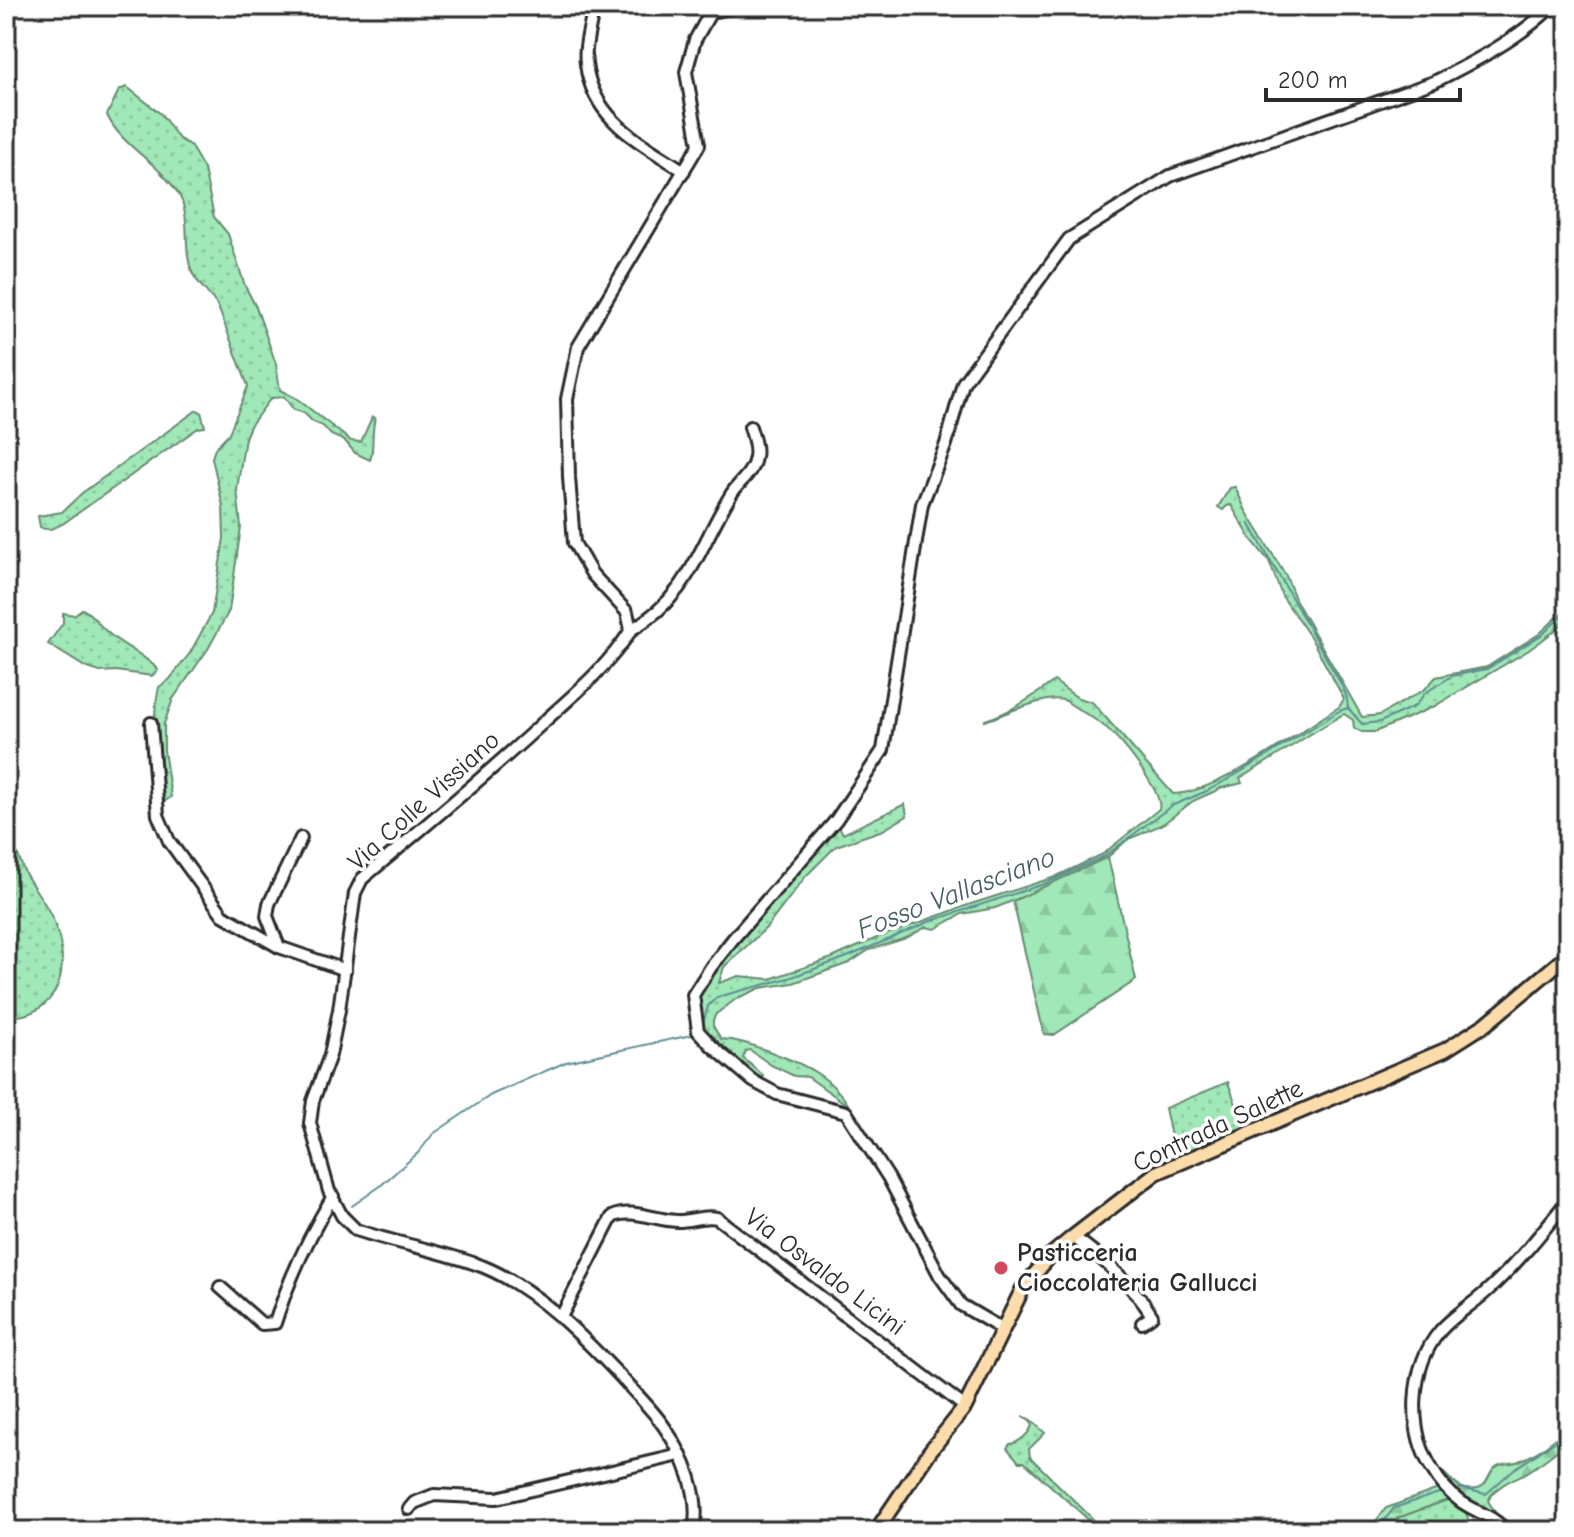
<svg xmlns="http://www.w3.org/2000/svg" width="1574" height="1537" viewBox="0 0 1574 1537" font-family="'Comic Neue',sans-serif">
<defs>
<pattern id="grass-dots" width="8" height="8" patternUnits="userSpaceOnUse" patternTransform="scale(2)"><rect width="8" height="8" fill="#a0e8b7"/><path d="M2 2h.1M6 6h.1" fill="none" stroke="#8ac79e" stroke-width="1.8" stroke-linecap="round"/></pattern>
<pattern id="forest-firs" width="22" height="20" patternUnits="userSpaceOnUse" patternTransform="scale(2)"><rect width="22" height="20" fill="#a0e8b7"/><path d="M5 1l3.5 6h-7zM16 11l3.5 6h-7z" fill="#8ac79e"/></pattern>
</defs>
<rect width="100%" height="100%" fill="#fff"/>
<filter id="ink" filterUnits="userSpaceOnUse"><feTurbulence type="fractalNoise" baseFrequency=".0125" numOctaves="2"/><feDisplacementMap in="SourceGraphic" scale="16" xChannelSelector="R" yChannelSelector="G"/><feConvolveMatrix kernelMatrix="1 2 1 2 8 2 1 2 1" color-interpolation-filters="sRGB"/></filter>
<g filter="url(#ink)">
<g fill="url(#grass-dots)" stroke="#668a71" stroke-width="2">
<path d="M127,87L161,114L179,139L190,145L204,169L214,217L228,234L245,286L256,307L276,364L280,390L296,398L351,441L361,442L372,417L375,418C371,432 374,452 370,460L355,453L345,441L331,435L323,426L313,422L304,413L294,410L284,397L271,398L250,426L245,438L237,489L241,527L229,611L208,649L173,699L164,724V750L171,797L159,805C156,765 150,726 159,687L169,680L190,653L212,613L224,538L223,506L212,458L215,448L229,433L248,386L218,307C211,295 197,284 192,272C182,247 192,216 178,193C157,161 121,146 107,115L119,90Z"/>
<path d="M197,410L201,412L205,427L198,428L64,523C56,527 48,532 40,527L38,516L62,512L82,493Z"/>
<path d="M1235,487L1246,511L1286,576L1296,601L1362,717L1380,715L1425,689L1436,677L1487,667L1539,634L1568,607V617L1557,629L1529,650L1433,707L1375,732H1362L1354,728L1353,720L1344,714C1308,734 1276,758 1240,778L1242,783L1222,788L1193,801L1163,824L1127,840L1108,857L1045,888L995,908L962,914L935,929L926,927L906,938L869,950L849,963L793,983L760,988L736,999L716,1014L713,1020V1026L721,1039C741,1040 757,1047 776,1054C808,1066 831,1077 850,1107L808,1077L794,1076L771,1065L750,1050L746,1051L743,1058L763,1075V1079L758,1083L701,1030L696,994L711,971L838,824L843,834L905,804L907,816L883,830L836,846L806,876L767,927L724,967L719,983L739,976L770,979L832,958L879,937L968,905L1055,877L1103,854L1159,809C1164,793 1119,736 1104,726C1093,717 1078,710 1066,701C1049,693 1003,715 985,721V720C1011,712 1033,697 1054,681L1078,698L1092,702L1173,794C1219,793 1298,732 1339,707L1344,699L1311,638L1282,596L1269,561L1251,539L1231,505L1227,506L1223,510L1218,507L1230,488Z"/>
<path d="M82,609C93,614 98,624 106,631C121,646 145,654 158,670L152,676L116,671L100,672L85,667L48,644L63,623V613L74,615Z"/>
<path d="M6,827C14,840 18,858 25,873C34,889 47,904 54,922C72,966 61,1017 6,1017Z"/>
<polygon points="1228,1082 1245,1130 1176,1160 1165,1108"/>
<path d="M1023,1416L1031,1420L1045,1433L1029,1449L1030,1457L1105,1531H1101L1024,1462H1019L1007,1448L1010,1444C1019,1443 1032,1432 1032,1423Z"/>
<polygon points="1450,1499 1464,1507 1472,1530 1401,1531 1397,1518"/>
</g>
<g fill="url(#forest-firs)" stroke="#668a71" stroke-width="2">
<polygon points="1108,857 1136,980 1054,1035 1044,1034 1013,901"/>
<path d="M1568,1424V1443C1554,1452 1539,1466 1524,1474C1511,1480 1494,1487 1488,1501L1499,1518L1463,1499L1443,1475L1444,1473C1453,1482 1462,1492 1476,1489C1489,1486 1487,1474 1496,1467C1503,1461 1511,1465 1519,1461C1537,1454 1557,1440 1568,1424Z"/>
<polygon points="1441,1488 1450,1499 1397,1518 1401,1531 1368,1531 1386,1508"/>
</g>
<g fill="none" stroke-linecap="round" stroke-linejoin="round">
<g stroke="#5d8e94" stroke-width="2">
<polyline points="1249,523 1341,684 1347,698 1348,708"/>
<polyline points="702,1027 708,1006 717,997 789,978 845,958 931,921 1044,884 1105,856 1171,806 1207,791 1239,773 1339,711 1348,708 1362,724 1380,722 1415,706 1425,693 1452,676 1487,669 1543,634 1568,610"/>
<polyline points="352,1206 379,1187 419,1152 433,1134 491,1095 566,1062 696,1034"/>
<polyline points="1459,1488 1486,1494 1513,1470 1568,1433"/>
<polyline points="1376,1531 1394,1508 1442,1492"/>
</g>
<defs>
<g id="minor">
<polyline points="711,12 740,6"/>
<path d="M591,21C588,35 584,50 586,64C593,121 642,143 684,171"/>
<path d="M631,630C692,594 697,549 732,493C740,481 753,473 755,457C757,447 753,437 750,427"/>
<polyline points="151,723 158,815 169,841 223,915 279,947 345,970"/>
<polyline points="279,947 267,916 269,904 301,838"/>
<path d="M1073,1237C1099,1254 1136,1288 1152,1316L1142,1323"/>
<path d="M220,1287L262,1324L275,1323C289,1279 309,1236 333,1196"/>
<path d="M561,1317L612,1217C630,1207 658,1221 678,1221C691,1221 704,1215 717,1218L965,1407"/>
<path d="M1002,1329L961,1305L940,1276L888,1177L846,1112L777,1094L753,1081L712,1046L698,1031L693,995L711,967L733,939L836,820L883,750L922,504L946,444L963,383L1069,239L1170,176L1434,82C1474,62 1520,38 1552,6"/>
<polyline points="409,1509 414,1503 434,1495 497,1498 680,1455"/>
<path d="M694,1531C701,1495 685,1457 665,1428C653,1410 636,1394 621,1377C583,1337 537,1289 484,1267C443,1251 398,1244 356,1230L342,1216L329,1191L310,1123L313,1101L330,1055L339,1010L355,893L362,879C424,827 487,775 547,719C577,692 609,665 631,630L627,612L592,574L574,543L569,477L567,399L578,347L699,145L686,72L695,40L714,6"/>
<path d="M1506,1531C1494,1516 1475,1512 1460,1501C1449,1493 1439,1481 1432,1469C1407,1429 1410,1367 1440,1331C1454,1315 1472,1305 1487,1291C1517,1264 1543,1231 1568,1200"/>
</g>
<polyline id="major" points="876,1531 930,1451 965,1407 1023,1288 1050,1256 1073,1237 1156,1173 1445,1050 1486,1024 1568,955"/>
</defs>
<use href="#minor" stroke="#2b2b2b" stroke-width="16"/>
<use href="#major" stroke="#2b2b2b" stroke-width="18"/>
<use href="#minor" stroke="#fff" stroke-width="10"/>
<use href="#major" stroke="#fddcac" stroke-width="12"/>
</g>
</g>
<circle fill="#d1495b" stroke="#fff" stroke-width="3" cx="1001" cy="1268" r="8"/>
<g text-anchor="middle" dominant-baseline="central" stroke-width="7" stroke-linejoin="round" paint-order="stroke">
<g font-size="26" fill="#2b2b2b" stroke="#fff">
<text transform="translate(424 801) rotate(-42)">Via Colle Vissiano</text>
<text transform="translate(1218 1126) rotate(-25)">Contrada Salette</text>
<text transform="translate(825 1272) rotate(37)">Via Osvaldo Licini</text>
</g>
<g font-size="26" font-weight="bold" fill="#2b2b2b" stroke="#fff" text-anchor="start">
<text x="1017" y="1253">Pasticceria<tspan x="1017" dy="30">Cioccolateria Gallucci</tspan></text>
</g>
<g font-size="28" font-style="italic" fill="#445d60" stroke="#fff">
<text transform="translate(956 893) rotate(-21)">Fosso Vallasciano</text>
</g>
</g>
<rect width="1574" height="1537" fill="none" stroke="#fff" stroke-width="32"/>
<rect x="16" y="16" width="1542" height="1505" fill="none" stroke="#2b2b2b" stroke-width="3" filter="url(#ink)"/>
<path d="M1266 88v12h194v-12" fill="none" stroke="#2b2b2b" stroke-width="4"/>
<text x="1278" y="88" font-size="24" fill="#2b2b2b" stroke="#ffffff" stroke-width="6" paint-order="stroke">200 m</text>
</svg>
